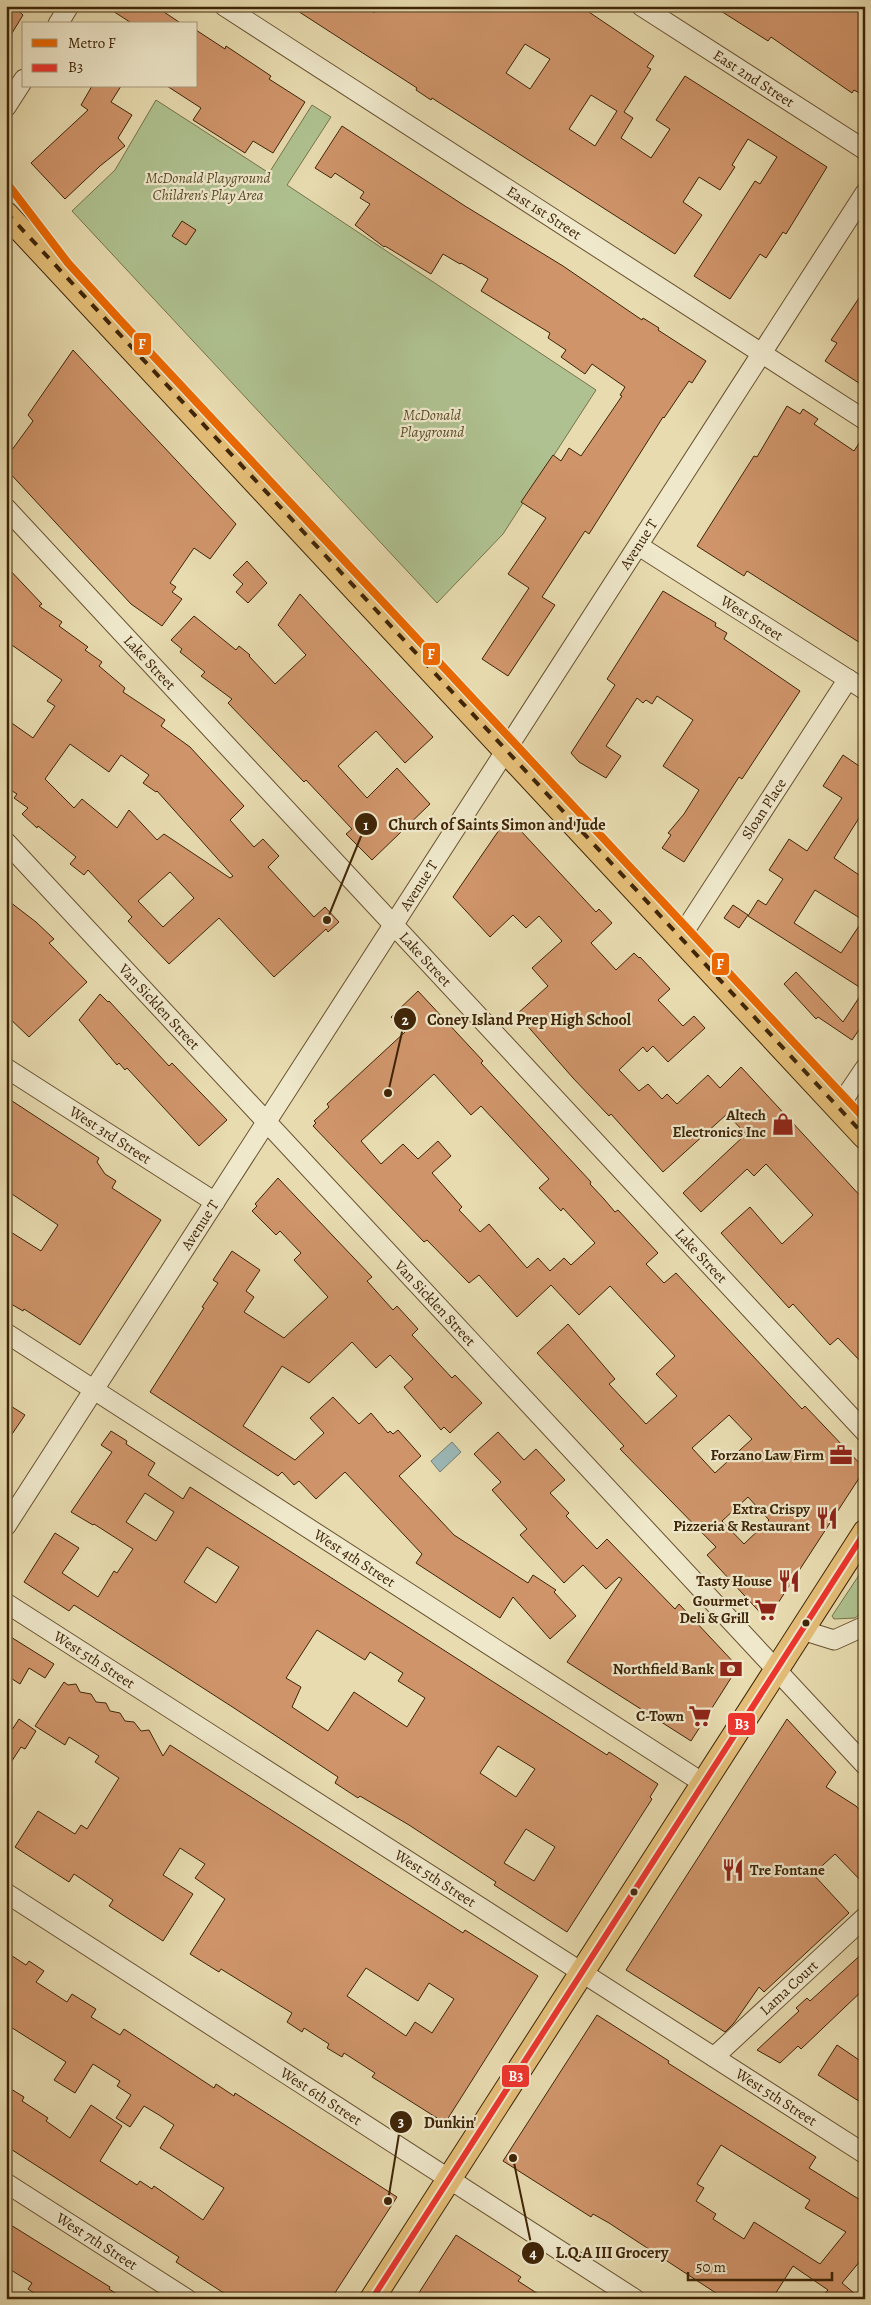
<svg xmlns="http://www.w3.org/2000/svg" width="871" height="2305" viewBox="0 0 871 2305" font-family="Alegreya,serif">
<rect width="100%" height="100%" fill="#e7dbaf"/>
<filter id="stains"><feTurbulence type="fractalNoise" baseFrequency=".004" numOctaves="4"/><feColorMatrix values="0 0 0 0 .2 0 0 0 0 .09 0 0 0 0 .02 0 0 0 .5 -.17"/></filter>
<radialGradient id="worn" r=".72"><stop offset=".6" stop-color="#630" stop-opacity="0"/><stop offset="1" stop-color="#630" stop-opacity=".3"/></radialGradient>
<g fill="#afc190" stroke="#77734c">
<polygon points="156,100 269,173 312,105 331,117 287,185 596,390 503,534 437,603 72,211 115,170"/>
<polygon points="865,1566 865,1610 855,1618 834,1619 832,1616"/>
</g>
<polygon fill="#9cb8b7" stroke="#777d71" points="452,1442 461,1452 440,1472 431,1461"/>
<g fill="#cf946a" stroke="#3f2507" fill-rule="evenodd">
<polygon points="6,6 13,6 23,15 6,43"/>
<polygon points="105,6 155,6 182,24 133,24"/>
<path d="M290,6H366L374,13L378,6H580L654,56L647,67L651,69L624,112L633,118L621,138L651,158L670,129L656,120L685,76L827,167L786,234L783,232L766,258L760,254L730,299L694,276L755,181L760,184L777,157L748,139L732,165L735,167L720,190L699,177L683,202L702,215L675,254L432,98L431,100L416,90L417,88ZM525,44L550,59L530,89L506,73ZM591,95L617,111L595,146L569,129Z"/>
<polygon points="713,6 865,6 865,14 860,21 865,23 865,96 854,90 852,93 771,37 768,41"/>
<polygon points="196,30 225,49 226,46 271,76 269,79 305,102 273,153 253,141 245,153 193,120 201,108 167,86 196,86"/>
<polygon points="92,86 121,86 111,102 132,115 118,138 125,146 100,166 65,199 31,163 88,110 81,105"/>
<polygon points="342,126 465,206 563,266 642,320 643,318 659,328 658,330 706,361 692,383 689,381 664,418 663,417 589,534 585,531 542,597 555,605 508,676 482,659 529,588 508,574 546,518 521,502 553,455 561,461 569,448 581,456 622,396 620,395 625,387 592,364 585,374 561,357 566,350 548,338 550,333 481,291 488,279 461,263 460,264 443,254 431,274 385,246 384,247 355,225 370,204 360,198 364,192 335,173 331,178 315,168"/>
<polygon points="182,221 196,230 186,245 172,236"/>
<polygon points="865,289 865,387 825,361 837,343 831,340"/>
<polygon points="73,350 236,524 210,559 194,548 170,583 176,587 172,592 182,599 162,626 131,604 6,469 6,458 33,421 28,415"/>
<polygon points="787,406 800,414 803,409 818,419 814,424 854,451 865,434 865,646 747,571 744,576 697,546 754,456 757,457"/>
<polygon points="247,561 267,583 248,603 236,592 243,584 233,575"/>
<path d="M6,566L42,604L39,606L62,622L59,626L88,647L85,650L102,662L99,666L125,688L123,692L165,720L161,726L190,747L244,806L230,820L254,847L263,839L279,856L268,867L314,917L325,907L339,922L328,932L326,929L274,977L219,918L169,964L128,921L132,917L88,870L84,875L70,864L76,857L38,826L37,828L22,814L28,808L14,798L17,794L6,787V719L33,738L55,706L47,701L62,680L6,641ZM70,744L109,772L121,755L149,775L143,783L156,792L157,791L233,876L230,878L164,834L157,840L129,810L117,828L82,799L74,808L45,779ZM170,872L194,898L163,927L138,901Z"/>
<polygon points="663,591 716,623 715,626 727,633 724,639 800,691 742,779 739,777 684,862 662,848 671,835 668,833 684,814 699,790 663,766 693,720 657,696 652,704 646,700 643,703 637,698 606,746 621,756 606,778 579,762 571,753 615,685 607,679"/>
<polygon points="300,594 433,737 405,763 376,731 338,766 367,798 397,768 430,804 372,860 346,834 352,829 306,780 304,782 228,703 232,699 201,676 205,672 180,652 182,649 171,640 194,616 236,650 239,646 250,655 249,656 275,684 306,655 278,625"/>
<path d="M843,755L865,770V822L859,818L834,858L865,879V1021L852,1040L818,1017L816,1019L784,984L796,972L843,1022L864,990L748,916L758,900L766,905L783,879L769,870L789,839L807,851L842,798L823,786ZM815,890L863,920L841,953L794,923Z"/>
<polygon points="508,817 596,912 599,909 612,923 591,943 616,970 634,953 639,958 640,957 670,989 658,1000 683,1026 694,1016 705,1028 668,1062 653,1046 647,1052 643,1047 619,1070 639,1091 648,1084 662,1099 667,1094 677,1104 708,1075 720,1088 741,1067 865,1201 865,1366 838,1338 830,1345 793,1304 789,1308 721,1233 750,1207 782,1244 813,1215 766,1164 754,1176 747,1169 701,1212 683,1193 746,1134 727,1114 663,1172 611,1114 609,1116 573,1078 517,1014 548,986 532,968 562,941 539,916 526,928 513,915 490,937 453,897"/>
<polygon points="6,899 36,922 54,939 49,943 87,982 29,1037 6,1015"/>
<polygon points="733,905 748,915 739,928 724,918"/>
<path d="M418,991L483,1061L481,1063L591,1182L590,1184L604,1199L615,1212L618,1210L658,1253L646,1264L664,1283L676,1273L802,1409L805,1406L865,1469L767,1620L707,1555L716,1547L620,1449L624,1446L537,1353L568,1324L615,1379L609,1384L646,1424L677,1396L656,1374L675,1356L610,1286L579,1315L551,1285L517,1317L479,1275L469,1283L427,1240L424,1242L313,1126L316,1123L314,1121L329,1107L327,1104L405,1032L391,1017ZM434,1074L471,1115L481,1106L549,1179L539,1188L561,1211L563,1208L595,1243L571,1265L564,1258L550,1271L538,1258L527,1268L489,1224L480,1232L459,1210L462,1207L432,1173L451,1156L438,1141L418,1159L403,1144L381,1164L361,1141ZM729,1415L752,1439L715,1473L692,1448ZM748,1497L769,1520L744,1544L722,1521Z"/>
<polygon points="100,994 108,1002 109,1001 169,1066 172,1063 227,1120 199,1146 127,1068 125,1070 119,1063 117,1065 79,1020"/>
<polygon points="6,1097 99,1158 97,1162 105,1174 116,1181 112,1188 161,1220 80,1345 24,1309 23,1311 6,1301 6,1229 41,1251 58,1225 6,1190"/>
<polygon points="278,1178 372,1277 367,1281 393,1310 397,1306 418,1329 412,1335 452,1378 455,1375 482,1403 450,1433 444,1427 441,1430 404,1387 413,1379 390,1355 376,1368 352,1342 309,1383 282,1366 243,1426 295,1460 324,1433 310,1418 333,1397 359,1424 371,1413 388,1433 390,1431 393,1434 398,1430 421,1456 399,1476 454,1535 528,1583 533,1575 556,1590 554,1592 576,1616 550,1639 513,1597 500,1618 416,1563 422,1554 345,1472 316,1499 299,1481 294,1485 282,1472 278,1476 150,1392 204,1308 202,1307 218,1283 213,1280 232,1251 260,1270 246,1291 254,1297 244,1312 284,1338 328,1297 294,1260 301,1253 280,1231 276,1235 252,1211 257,1206 255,1204"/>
<polygon points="6,1403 25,1415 6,1443"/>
<path d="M111,1431L127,1441L126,1444L155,1463L148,1475L183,1499L190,1487L607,1755L609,1752L658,1784L650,1797L652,1799L567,1932L494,1885L496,1882L409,1825L360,1796L358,1798L335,1783L338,1777L234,1708L74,1605L69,1611L24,1582L55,1533L79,1548L62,1573L98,1597L114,1571L117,1573L133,1549L94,1524L93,1525L71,1512L112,1452L101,1445ZM145,1493L174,1512L156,1541L126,1522ZM207,1547L239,1567L216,1603L184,1582ZM317,1630L365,1660L370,1652L403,1673L398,1681L425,1698L407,1727L354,1692L328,1731L292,1707L301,1687L286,1678ZM498,1746L535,1769L516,1797L480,1773ZM526,1829L555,1847L534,1881L504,1863Z"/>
<polygon points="498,1432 524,1460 536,1449 565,1480 550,1493 569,1513 566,1516 597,1549 607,1539 675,1609 679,1604 738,1667 691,1741 567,1662 622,1579 619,1577 606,1589 583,1565 564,1583 520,1535 527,1529 492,1490 501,1482 474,1454"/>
<polygon points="6,1634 54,1664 45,1678 29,1668 20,1684 6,1675"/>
<path d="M64,1682L68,1685L76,1684L80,1692L91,1694L96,1702L106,1703L110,1711L120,1713L125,1721L134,1722L141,1731L149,1730L163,1756L170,1745L463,1933L465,1930L538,1976L445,2123L372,2077L375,2073L344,2053L342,2057L327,2048L329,2044L304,2028L302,2032L287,2022L292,2013L221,1969L219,1972L190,1954L225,1899L195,1878L205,1864L180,1848L163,1875L193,1894L163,1941L109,1906L113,1900L74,1874L69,1882L15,1847L38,1811L75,1834L81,1825L87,1829L119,1778L95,1762L99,1756L69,1737L65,1745L35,1726ZM366,1968L418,2001L429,1983L454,1999L432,2033L415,2022L406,2036L347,1996Z"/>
<polygon points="19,1719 36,1731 25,1749 21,1747 6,1770 6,1739"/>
<polygon points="787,1719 836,1772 826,1787 856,1806 865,1816 865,1885 835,1854 813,1874 849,1913 764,1992 759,1987 734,2023 725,2032 626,1970"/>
<polygon points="865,1951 865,1988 801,2049 798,2046 780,2063 757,2050 799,2011 796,2008 807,1998 810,2001"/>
<polygon points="6,1952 26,1965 29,1961 44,1971 36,1982 67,2002 72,1994 96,2009 91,2017 120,2035 124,2029 214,2088 216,2084 234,2096 235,2093 397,2197 331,2299 233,2299 176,2262 179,2257 6,2146 6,2086 24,2097 22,2101 48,2118 46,2121 70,2138 91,2105 122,2126 100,2161 137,2185 140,2181 152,2189 154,2186 203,2220 224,2188 160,2148 174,2125 159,2115 144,2106 130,2127 116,2118 131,2095 117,2086 120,2081 93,2064 75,2093 54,2080 66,2062 6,2024"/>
<path d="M597,2015L669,2061L668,2063L816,2157L809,2168L865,2203V2255L842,2283L861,2299H820L828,2290L793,2266L772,2299H725L609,2223L593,2214L591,2217L503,2161ZM721,2145L810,2200L805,2208L846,2232L820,2264L754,2222L744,2239L713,2219L716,2214L696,2201L704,2188L697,2184Z"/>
<polygon points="837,2045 865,2064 865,2105 818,2075"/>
<polygon points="6,2222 110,2287 109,2289 125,2299 43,2299 28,2289 32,2283 6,2267"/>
<polygon points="456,2235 521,2277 518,2281 546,2299 415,2299"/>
</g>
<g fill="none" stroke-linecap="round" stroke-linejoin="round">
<defs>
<g id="minor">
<path id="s1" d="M224,6L865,420"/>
<path id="s2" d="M641,6L865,150"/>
<polyline points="58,24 69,6"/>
<polyline points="6,107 24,79"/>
<path id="s3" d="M6,508L865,1432"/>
<path id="s4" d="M639,546L865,690"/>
<path id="s5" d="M6,842L865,1765"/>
<path id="s6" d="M680,938L848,679"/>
<path id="s7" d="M6,1068L215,1202"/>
<polyline points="838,1108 865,1068"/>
<path id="s8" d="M6,1333L703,1783"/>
<path id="s9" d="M6,1526L865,193"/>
<path id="s10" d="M6,1603L865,2154"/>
<polyline points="802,1630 834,1640 865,1626"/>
<path id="s11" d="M6,1893L635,2299"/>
<path id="s12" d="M714,2057L865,1917"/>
<path id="s13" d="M6,2183L187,2299"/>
</g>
<g id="major">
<polyline points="6,214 865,1137"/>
<polyline points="372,2299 865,1532"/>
</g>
</defs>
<use href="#minor" stroke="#695231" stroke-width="21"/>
<use href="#major" stroke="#3f2507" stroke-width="26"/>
<use href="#minor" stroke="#efe8cb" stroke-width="19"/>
<use href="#major" stroke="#e4be78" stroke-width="24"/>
<polyline stroke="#3f2507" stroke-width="4" stroke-dasharray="9 9" stroke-linecap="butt" points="6,212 865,1136"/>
<defs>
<polyline id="bus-1" points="372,2299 865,1532"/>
</defs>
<use href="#bus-1" stroke="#efe8cb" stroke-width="10"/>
<use href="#bus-1" stroke="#ee352e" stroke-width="6"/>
<defs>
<polyline id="metro-1" points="6,182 68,263 119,319 865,1119"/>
</defs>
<use href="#metro-1" stroke="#efe8cb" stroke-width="11"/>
<use href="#metro-1" stroke="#eb6800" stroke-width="8"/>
</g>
<defs>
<symbol id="shop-bare" viewBox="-9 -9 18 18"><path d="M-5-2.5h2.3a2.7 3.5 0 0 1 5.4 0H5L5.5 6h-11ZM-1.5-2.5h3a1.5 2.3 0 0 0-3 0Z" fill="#8f2418" stroke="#efe8cb" stroke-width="2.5" paint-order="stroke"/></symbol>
<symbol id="office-bare" viewBox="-9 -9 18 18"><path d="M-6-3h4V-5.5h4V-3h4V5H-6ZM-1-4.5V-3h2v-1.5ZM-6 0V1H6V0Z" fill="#8f2418" stroke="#efe8cb" stroke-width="2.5" paint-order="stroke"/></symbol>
<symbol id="restaurant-bare" viewBox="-9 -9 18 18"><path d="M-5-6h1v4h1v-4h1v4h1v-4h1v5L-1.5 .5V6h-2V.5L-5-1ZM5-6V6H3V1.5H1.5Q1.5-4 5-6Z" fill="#8f2418" stroke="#efe8cb" stroke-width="2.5" paint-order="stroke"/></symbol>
<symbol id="supermarket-bare" viewBox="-9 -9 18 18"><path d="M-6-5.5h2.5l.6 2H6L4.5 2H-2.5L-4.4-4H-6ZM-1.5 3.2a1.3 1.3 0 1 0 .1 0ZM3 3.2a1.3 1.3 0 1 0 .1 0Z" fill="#8f2418" stroke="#efe8cb" stroke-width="2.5" paint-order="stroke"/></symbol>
<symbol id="bank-bare" viewBox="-9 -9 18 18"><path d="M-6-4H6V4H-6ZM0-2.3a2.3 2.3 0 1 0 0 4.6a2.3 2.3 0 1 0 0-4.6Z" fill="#8f2418" stroke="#efe8cb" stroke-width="2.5" paint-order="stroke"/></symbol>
</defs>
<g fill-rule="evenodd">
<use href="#shop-bare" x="767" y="1108" width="32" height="32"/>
<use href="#office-bare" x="825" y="1439" width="32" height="32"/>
<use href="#restaurant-bare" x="811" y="1502" width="32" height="32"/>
<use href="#restaurant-bare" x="773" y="1565" width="32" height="32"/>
<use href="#supermarket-bare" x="750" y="1594" width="32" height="32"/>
<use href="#bank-bare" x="715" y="1653" width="32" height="32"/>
<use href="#supermarket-bare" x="684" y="1700" width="32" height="32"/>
<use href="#restaurant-bare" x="717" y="1854" width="32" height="32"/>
</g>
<g fill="#3f2507" stroke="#efe8cb" stroke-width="2">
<circle cx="806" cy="1623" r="4.5"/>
<circle cx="634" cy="1892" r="4.5"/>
</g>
<g text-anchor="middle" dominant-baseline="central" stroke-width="4.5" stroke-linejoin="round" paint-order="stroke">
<g font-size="15" fill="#3f2507" stroke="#efe8cb">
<text stroke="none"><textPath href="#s2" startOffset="134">East 2nd Street</textPath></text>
<text stroke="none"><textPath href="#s1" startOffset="381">East 1st Street</textPath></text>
<text stroke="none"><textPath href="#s9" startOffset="1168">Avenue T</textPath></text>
<text stroke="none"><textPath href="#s4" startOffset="134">West Street</textPath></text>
<text stroke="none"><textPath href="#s3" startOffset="211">Lake Street</textPath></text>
<text stroke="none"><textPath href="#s6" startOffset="154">Sloan Place</textPath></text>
<text stroke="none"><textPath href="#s9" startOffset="762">Avenue T</textPath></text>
<text stroke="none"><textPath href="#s3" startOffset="616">Lake Street</textPath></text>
<text stroke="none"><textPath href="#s5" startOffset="225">Van Sicklen Street</textPath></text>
<text stroke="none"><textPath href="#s7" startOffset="124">West 3rd Street</textPath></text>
<text stroke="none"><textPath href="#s9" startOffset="358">Avenue T</textPath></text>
<text stroke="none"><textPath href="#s3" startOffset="1021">Lake Street</textPath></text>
<text stroke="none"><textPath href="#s5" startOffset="630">Van Sicklen Street</textPath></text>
<text stroke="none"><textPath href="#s8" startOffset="415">West 4th Street</textPath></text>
<text stroke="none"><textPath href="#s10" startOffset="105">West 5th Street</textPath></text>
<text stroke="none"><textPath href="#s10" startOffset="510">West 5th Street</textPath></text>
<text stroke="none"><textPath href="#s12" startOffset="102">Lama Court</textPath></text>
<text stroke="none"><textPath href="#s11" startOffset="375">West 6th Street</textPath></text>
<text stroke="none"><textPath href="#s10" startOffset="915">West 5th Street</textPath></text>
<text stroke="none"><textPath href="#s13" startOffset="108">West 7th Street</textPath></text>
</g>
<g font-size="15" font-style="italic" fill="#5b4c29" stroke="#efe8cb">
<text x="208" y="178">McDonald Playground<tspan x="208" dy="17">Children's Play Area</tspan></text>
<text x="432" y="415">McDonald<tspan x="432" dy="17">Playground</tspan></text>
</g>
<g font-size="15" font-weight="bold" fill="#3f2507" stroke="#efe8cb" text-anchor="end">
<text x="766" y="1115">Altech<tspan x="766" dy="17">Electronics Inc</tspan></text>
<text x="824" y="1455">Forzano Law Firm</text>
<text x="810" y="1509">Extra Crispy<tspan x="810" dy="17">Pizzeria &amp; Restaurant</tspan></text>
<text x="772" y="1581">Tasty House</text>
<text x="749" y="1601">Gourmet<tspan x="749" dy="17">Deli &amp; Grill</tspan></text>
<text x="714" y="1669">Northfield Bank</text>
<text x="684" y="1716">C-Town</text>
<text x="750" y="1870" text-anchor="start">Tre Fontane</text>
</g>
</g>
<path fill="none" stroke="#3f2507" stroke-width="2" d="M327 920L366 824M388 1093L405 1019M388 2201L401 2122M513 2158L533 2253"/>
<g fill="#3f2507" stroke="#efe8cb" stroke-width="2">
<circle cx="327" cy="920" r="5"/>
<circle cx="388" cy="1093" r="5"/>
<circle cx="388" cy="2201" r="5"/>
<circle cx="513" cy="2158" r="5"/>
<circle cx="366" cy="824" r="12"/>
<circle cx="405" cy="1019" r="12"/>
<circle cx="401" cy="2122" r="12"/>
<circle cx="533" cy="2253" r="12"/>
</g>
<g font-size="15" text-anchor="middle" font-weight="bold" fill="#fff">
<text x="366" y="830">1</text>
<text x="405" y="1025">2</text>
<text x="401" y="2127">3</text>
<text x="533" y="2258">4</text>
</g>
<g font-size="16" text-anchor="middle" font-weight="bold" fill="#3f2507" stroke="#efe8cb" stroke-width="4.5" stroke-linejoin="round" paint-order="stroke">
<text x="497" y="830">Church of Saints Simon and Jude</text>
<text x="529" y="1025">Coney Island Prep High School</text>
<text x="450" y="2128">Dunkin'</text>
<text x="612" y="2258">L.Q.A III Grocery</text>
</g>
<g stroke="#efe8cb" stroke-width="2">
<rect x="133" y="332" width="19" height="24" rx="5" fill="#eb6800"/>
<rect x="422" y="642" width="19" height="24" rx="5" fill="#eb6800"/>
<rect x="711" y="952" width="19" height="24" rx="5" fill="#eb6800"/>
<rect x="727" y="1712" width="29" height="24" rx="5" fill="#ee352e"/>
<rect x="501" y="2064" width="29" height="24" rx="5" fill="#ee352e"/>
</g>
<g font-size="14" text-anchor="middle" font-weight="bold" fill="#fff">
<text x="142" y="349">F</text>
<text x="431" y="659">F</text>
<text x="720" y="969">F</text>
<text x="742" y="1729">B3</text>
<text x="516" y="2081">B3</text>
</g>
<rect width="871" height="2305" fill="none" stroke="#e7dbaf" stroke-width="25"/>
<rect x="8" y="8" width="856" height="2290" fill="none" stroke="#3f2507" stroke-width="2.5"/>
<rect x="12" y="12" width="846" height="2280" fill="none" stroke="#3f2507"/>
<rect x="22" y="22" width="175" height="65" fill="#efe8cb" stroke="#a99a7d"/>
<rect x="32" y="39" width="25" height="8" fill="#eb6800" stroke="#a99a7d"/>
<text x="68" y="48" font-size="15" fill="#3f2507">Metro F</text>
<rect x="32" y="64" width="25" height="8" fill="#ee352e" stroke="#a99a7d"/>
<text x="68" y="72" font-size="15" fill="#3f2507">B3</text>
<path d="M688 2272v8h144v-8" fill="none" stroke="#3f2507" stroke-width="2.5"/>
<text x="696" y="2272" font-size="15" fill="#3f2507" stroke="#efe8cb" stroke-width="4" paint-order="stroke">50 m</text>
<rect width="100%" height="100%" filter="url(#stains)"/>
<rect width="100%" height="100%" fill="url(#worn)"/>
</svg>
